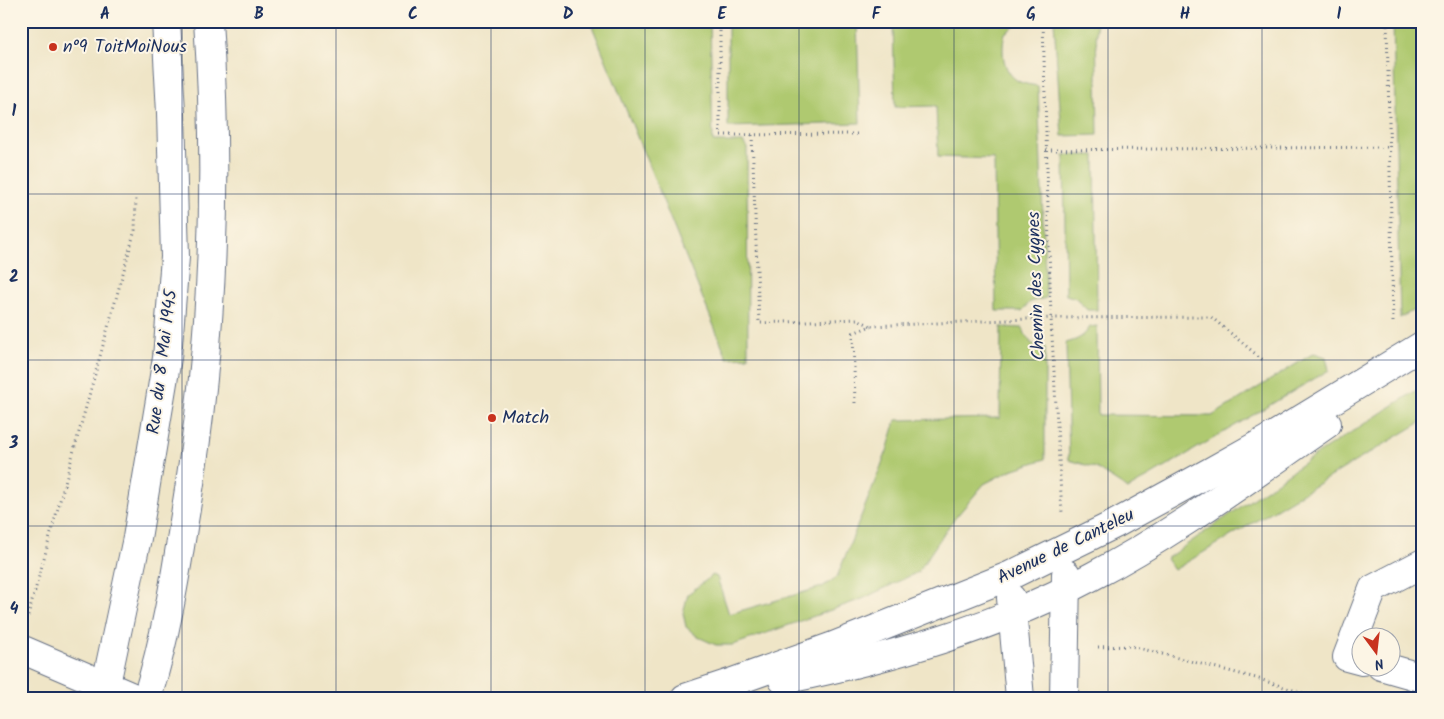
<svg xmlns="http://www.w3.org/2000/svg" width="1444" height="719" viewBox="0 0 1444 719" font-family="Kalam,sans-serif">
<rect width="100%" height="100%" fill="#fcf5e5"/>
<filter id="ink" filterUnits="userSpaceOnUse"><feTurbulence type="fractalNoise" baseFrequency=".02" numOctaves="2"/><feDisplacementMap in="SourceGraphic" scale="10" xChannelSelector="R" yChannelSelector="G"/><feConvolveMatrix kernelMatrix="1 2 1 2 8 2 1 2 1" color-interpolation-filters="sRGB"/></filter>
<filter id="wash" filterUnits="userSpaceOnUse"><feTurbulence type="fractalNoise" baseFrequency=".0096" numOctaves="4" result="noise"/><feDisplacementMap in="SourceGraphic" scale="20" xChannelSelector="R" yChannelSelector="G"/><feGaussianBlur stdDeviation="1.12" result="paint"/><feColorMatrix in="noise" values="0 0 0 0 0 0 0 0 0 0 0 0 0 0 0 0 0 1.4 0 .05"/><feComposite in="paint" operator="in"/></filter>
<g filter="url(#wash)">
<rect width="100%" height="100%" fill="#efe5c7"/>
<g fill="#afc96f" stroke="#657c66">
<polygon points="590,21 710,21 713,142 743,142 747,148 748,357 727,358"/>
<polygon points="728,21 857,21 860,123 728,127"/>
<path d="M893,21H1022L1005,33C1001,50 1002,71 1018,81C1023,84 1032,85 1038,86L1046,298L1030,302L1022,311H996L994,159L938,157L936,106L895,107Z"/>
<polygon points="1054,21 1096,21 1098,135 1062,136"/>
<polygon points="1393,21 1423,21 1423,305 1400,318"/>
<polygon points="1064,155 1095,155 1097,310 1087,310 1076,298 1066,295"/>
<path d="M1097,326L1098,415L1212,416L1314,353L1326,357L1329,370L1128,489L1096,468L1069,460L1066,343C1077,340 1084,337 1090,327Z"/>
<polygon points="1001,327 1023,328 1025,334 1032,344 1045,347 1045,459 1011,470 984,484 951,523 918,572 862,599 733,645 716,645 698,637 686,627 683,613 688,594 713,575 717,577 729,614 822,587 837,577 887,451 896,420 1000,418"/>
<polygon points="1423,386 1423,421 1174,570 1166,559 1308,460"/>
</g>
</g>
<g filter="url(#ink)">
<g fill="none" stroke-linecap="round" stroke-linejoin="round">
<defs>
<g id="minor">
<polyline points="1011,598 1020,698"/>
<polyline points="21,649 135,698"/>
<polyline points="1362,661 1347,657 1373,589 1423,563"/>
<polyline points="1381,666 1423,678"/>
<path d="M783,680C889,658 995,628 1091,577C1174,534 1250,477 1327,424"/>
<polyline points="685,698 730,683 831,647 1009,576 1115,524 1210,472 1267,440 1423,345"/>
<polyline points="1064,698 1066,574"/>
</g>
<g id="major">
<polyline points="103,698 137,538 167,358 175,257 171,113 166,21"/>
<path d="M147,698C165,640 175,580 184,521C212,354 220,190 208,21"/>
</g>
</defs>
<use href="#minor" stroke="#656f83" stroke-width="30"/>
<use href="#major" stroke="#656f83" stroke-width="30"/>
<g stroke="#656f83" stroke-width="3" stroke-dasharray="1 4" stroke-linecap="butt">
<polyline points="720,21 720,135 860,134"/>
<polyline points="1043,21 1051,318 1062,513"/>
<polyline points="1387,21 1393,322"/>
<polyline points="752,135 759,323 857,319 871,326"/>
<polyline points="1046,150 1390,147"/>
<polyline points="855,403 853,333 871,326 1051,318 1211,317 1263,360"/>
<polyline points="28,616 135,230 136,197"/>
<polyline points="1098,647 1131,646 1256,678 1318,698"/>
</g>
<use href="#minor" stroke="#fff" stroke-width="28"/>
<use href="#major" stroke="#fff" stroke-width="28"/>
</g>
</g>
<path fill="none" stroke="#1b2f5e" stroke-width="1" stroke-opacity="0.55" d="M182,21V698M336,21V698M491,21V698M645,21V698M799,21V698M954,21V698M1108,21V698M1262,21V698M21,194H1423M21,360H1423M21,526H1423"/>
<g fill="#c8321e" stroke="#fcf5e5" stroke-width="2">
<circle cx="53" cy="47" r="5"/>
<circle cx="492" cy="418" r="5"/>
</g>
<g text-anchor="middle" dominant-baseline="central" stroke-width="4" stroke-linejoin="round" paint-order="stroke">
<g font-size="18" fill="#1b2f5e" stroke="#fcf5e5" text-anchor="start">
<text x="63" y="47">n°9 ToitMoiNous</text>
<text x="502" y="418">Match</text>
</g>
<g font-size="18" fill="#1b2f5e" stroke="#fcf5e5">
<text transform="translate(1037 286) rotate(-92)">Chemin des Cygnes</text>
<text transform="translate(163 362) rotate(-83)">Rue du 8 Mai 1945</text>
<text transform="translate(1066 547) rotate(-26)">Avenue de Canteleu</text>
</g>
</g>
<rect width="1444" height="719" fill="none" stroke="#fcf5e5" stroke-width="55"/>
<g transform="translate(1376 652) rotate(165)"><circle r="24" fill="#fcf5e5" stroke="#a2a6af"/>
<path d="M0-4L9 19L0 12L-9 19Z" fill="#c8321e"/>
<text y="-8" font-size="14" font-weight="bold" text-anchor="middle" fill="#1b2f5e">N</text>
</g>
<rect x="28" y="28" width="1388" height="664" fill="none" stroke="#1b2f5e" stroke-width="2"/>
<g font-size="16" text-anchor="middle" font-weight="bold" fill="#1b2f5e">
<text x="105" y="19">A</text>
<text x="259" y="19">B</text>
<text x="413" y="19">C</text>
<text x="568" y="19">D</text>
<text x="722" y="19">E</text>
<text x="876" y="19">F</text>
<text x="1031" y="19">G</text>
<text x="1185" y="19">H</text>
<text x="1339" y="19">I</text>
<text x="14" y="116">1</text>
<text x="14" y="282">2</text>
<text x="14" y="448">3</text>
<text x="14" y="614">4</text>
</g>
</svg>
